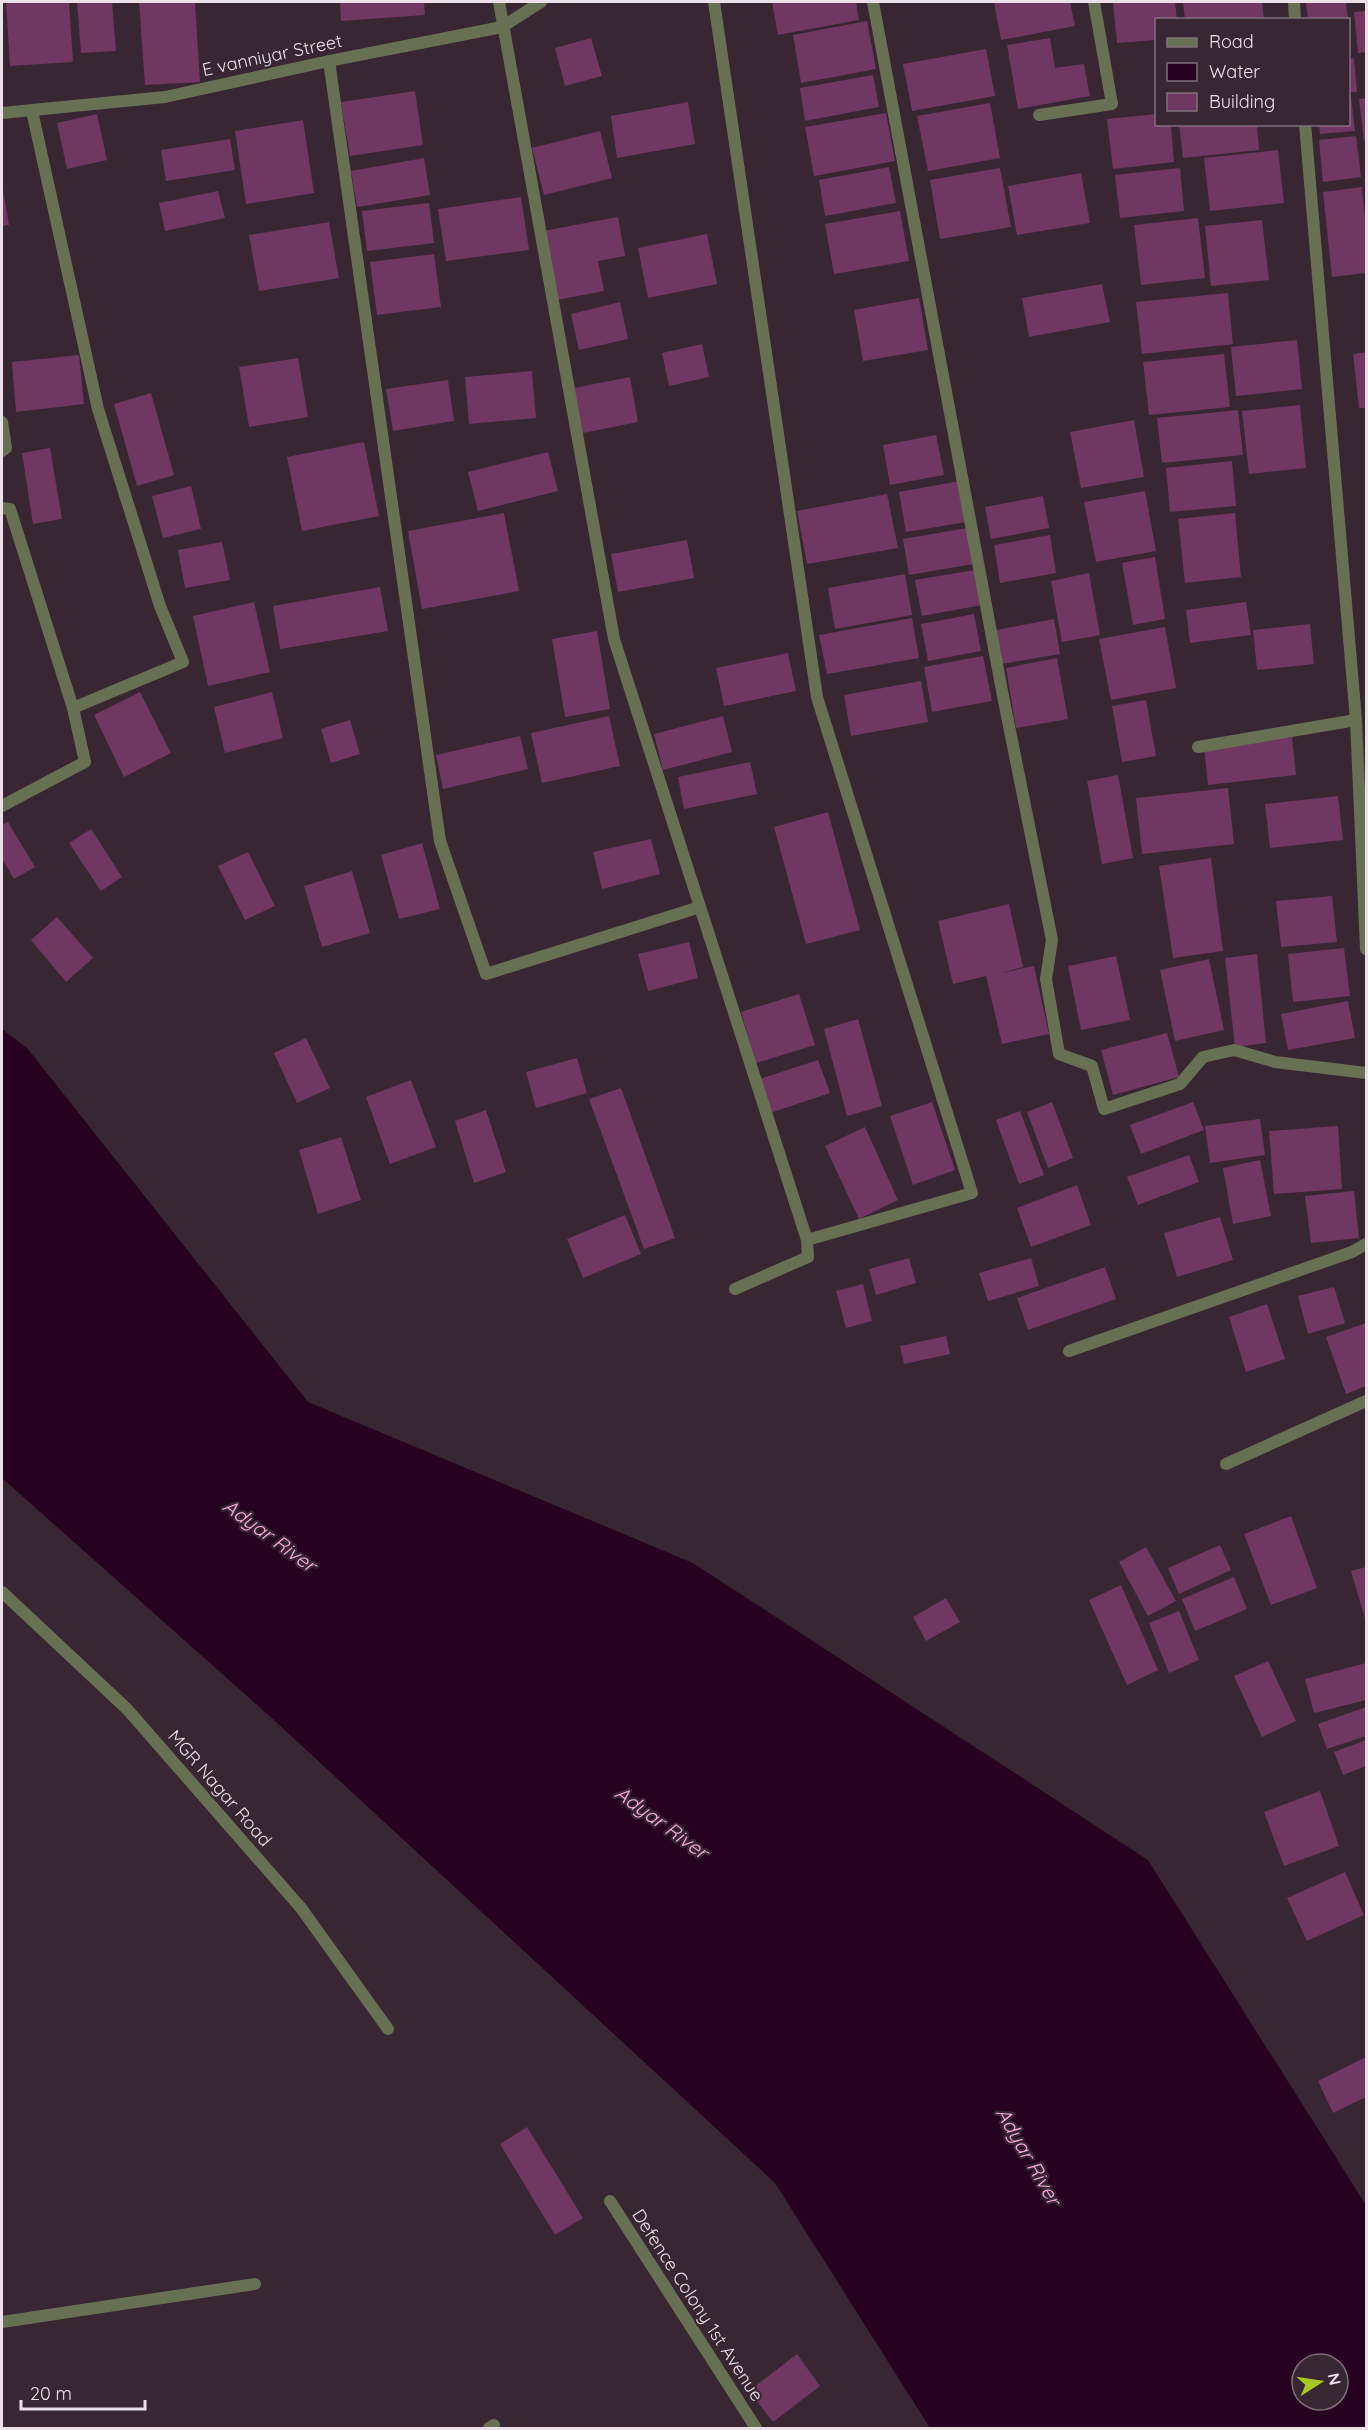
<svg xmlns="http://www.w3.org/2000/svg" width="1368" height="2430" viewBox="0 0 1368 2430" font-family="Quicksand,sans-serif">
<rect width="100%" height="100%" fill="#382633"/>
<path fill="#270120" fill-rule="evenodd" d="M2,1029L27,1048L308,1402L693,1563L1148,1860L1366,2205V2428H930L775,2183L275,1721L2,1478ZM1302,2364H1338V2400H1302Z"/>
<g fill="#6f3762">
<polygon points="6,2 69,2 73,62 10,66"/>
<polygon points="77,2 112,2 116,51 81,53"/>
<polygon points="139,2 195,2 200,82 145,85"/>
<polygon points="340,2 424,2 425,15 341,21"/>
<polygon points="772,2 856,2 859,20 778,35"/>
<polygon points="994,2 1070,2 1075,26 1001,40"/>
<polygon points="1113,2 1175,2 1177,20 1156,20 1156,40 1117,43"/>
<polygon points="1183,2 1262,2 1264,20 1185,20"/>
<polygon points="1306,2 1346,2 1348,20 1308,20"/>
<polygon points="1366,11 1366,52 1358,53 1354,12"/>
<polygon points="867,21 876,69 801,83 793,35"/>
<polygon points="591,38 602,76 565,86 555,48"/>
<polygon points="1050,38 1055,68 1084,64 1090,96 1018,109 1007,45"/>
<polygon points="986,49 995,96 912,111 903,64"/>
<polygon points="1354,58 1357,92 1348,92 1348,59"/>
<polygon points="873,75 879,107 805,121 800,88"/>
<polygon points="415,91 423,145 350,156 341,102"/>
<polygon points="1348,97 1351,97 1355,131 1320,134 1319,124 1348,124"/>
<polygon points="1366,98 1366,141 1364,141 1359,99"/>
<polygon points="688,102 695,144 617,158 611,116"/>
<polygon points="990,103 1000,158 928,171 917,116"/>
<polygon points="886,113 895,161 814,176 805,127"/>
<polygon points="97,114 107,160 67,169 57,123"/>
<polygon points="1156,114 1156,124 1171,124 1174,162 1113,169 1107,119"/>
<polygon points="303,120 314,193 246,204 235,131"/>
<polygon points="1179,124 1257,124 1259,150 1183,158"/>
<polygon points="600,131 612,178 544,195 532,148"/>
<polygon points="1356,136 1361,177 1323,182 1319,140"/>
<polygon points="230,139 235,170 166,181 161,150"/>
<polygon points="1278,150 1284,203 1210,211 1204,158"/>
<polygon points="424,158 430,195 357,207 351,171"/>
<polygon points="889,167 896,203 825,216 819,180"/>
<polygon points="1000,168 1011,227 940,239 930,180"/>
<polygon points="1180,168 1184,211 1120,218 1115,175"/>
<polygon points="1081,173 1090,223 1017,235 1008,186"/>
<polygon points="2,184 9,225 2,226"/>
<polygon points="1362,187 1366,229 1366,273 1332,277 1323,192"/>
<polygon points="218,191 225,218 165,231 159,203"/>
<polygon points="521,197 529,250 446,261 438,209"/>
<polygon points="429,203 434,243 367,251 362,211"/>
<polygon points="900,211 909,261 834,274 825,224"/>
<polygon points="618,217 625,256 598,261 604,291 557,300 543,231"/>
<polygon points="1198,218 1205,278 1141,285 1134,225"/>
<polygon points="1262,220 1269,280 1211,286 1205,226"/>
<polygon points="329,222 339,278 259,291 249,235"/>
<polygon points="707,234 717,284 648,298 638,248"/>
<polygon points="434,254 441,307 377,315 370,262"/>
<polygon points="1102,284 1110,322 1029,337 1022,298"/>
<polygon points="1228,293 1233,344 1142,354 1136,302"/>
<polygon points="919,298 928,350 863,361 854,310"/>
<polygon points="620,302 628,339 579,350 571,314"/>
<polygon points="1297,340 1302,389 1236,396 1231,347"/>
<polygon points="702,344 709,377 669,386 662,353"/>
<polygon points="1366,352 1366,408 1359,408 1353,354"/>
<polygon points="1224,354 1230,407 1149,415 1143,362"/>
<polygon points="79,355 84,404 16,412 12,362"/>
<polygon points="298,358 308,417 249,427 239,367"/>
<polygon points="532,371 536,418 469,424 465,377"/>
<polygon points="630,377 638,422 583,433 574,388"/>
<polygon points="448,380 454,421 393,431 386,389"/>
<polygon points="151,393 174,475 137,486 114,404"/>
<polygon points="1300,405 1306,468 1249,474 1242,411"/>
<polygon points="1238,410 1243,455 1162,463 1157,418"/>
<polygon points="1134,420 1144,477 1081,488 1070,432"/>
<polygon points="936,435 944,475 890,485 883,445"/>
<polygon points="364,442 379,516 302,531 287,457"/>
<polygon points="50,448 62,519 33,524 22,453"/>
<polygon points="548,452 558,491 478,511 468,472"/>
<polygon points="1232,461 1236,506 1170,512 1166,468"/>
<polygon points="960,481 967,522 906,532 899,492"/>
<polygon points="191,486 201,529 163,538 152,496"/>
<polygon points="1145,491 1156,551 1096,562 1084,502"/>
<polygon points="887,494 898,548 807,564 797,511"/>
<polygon points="1043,496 1049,528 991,539 985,507"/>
<polygon points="504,513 519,591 422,609 408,531"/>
<polygon points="1235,513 1241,577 1185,583 1178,519"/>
<polygon points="967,528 973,564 909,575 903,539"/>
<polygon points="1050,535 1056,573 1000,583 994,545"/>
<polygon points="687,540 694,578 618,592 611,554"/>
<polygon points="222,542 230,580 185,588 178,550"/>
<polygon points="1155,557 1165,619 1133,625 1122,563"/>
<polygon points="975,570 982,605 922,616 915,580"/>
<polygon points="1089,573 1100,635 1062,642 1051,581"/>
<polygon points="905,574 912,615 835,629 828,588"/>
<polygon points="380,587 388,631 280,649 273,606"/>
<polygon points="254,602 270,672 208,686 193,616"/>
<polygon points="1246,602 1251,635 1190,643 1186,610"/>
<polygon points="974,614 981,651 928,661 921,624"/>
<polygon points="912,618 919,658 827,674 819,635"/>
<polygon points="1054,619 1060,654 1002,664 996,630"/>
<polygon points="1310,624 1314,664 1257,670 1253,630"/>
<polygon points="1165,627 1176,688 1111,700 1099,639"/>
<polygon points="597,631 610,709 565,717 552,639"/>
<polygon points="788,653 796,691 724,706 716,668"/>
<polygon points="983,656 992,701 932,712 924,667"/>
<polygon points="1057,658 1068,719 1016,728 1006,668"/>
<polygon points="921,681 928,722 851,736 844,695"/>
<polygon points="140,692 171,753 124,777 94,715"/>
<polygon points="272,692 283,738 225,753 214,707"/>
<polygon points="1146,700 1156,756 1122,762 1112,706"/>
<polygon points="609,716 620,766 542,783 531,733"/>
<polygon points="723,716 732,752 663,770 654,734"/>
<polygon points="350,720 360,754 331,763 321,729"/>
<polygon points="520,736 528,769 443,789 436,755"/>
<polygon points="1292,737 1296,775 1208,785 1204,746"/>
<polygon points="750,762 757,794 684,809 678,777"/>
<polygon points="1118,775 1133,858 1102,864 1087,781"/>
<polygon points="1228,788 1234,844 1142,854 1136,798"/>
<polygon points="1338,796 1343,840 1270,848 1265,804"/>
<polygon points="828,812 860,930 806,944 774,827"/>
<polygon points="8,822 35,867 14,879 2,859 2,825"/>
<polygon points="91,829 122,877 101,891 69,843"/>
<polygon points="651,839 660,874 602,889 593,852"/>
<polygon points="422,843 440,909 399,919 381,855"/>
<polygon points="248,852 275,906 245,920 218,866"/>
<polygon points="1211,858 1223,951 1173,958 1159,866"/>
<polygon points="352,871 370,933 322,947 304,886"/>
<polygon points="1332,896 1337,942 1281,947 1276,901"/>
<polygon points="1009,904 1023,967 1001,973 1034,966 1049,1034 1002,1044 986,976 953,984 938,921"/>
<polygon points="57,917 93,958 66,982 31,940"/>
<polygon points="689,942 698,978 648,991 638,954"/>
<polygon points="1344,948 1350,996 1293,1002 1288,954"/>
<polygon points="1257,954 1266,1043 1235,1047 1225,958"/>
<polygon points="1116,956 1130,1020 1081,1030 1068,966"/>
<polygon points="1209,959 1224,1030 1175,1041 1160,970"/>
<polygon points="799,994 815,1045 756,1063 741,1012"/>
<polygon points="1348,1001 1355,1038 1288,1050 1281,1014"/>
<polygon points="858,1019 882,1106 847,1116 824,1029"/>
<polygon points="1167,1033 1179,1077 1113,1095 1101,1050"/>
<polygon points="306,1038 330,1088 297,1103 274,1053"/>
<polygon points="577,1058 587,1093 536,1108 526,1072"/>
<polygon points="818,1060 830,1093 770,1113 760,1079"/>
<polygon points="411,1080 436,1147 390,1164 366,1097"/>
<polygon points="621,1088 675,1238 644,1249 589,1099"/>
<polygon points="932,1102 955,1170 913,1185 890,1116"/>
<polygon points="1052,1102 1073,1158 1048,1168 1027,1112"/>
<polygon points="1193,1102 1204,1130 1141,1154 1130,1125"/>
<polygon points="486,1110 506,1172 474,1183 455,1121"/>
<polygon points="1020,1111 1044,1175 1019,1184 996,1120"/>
<polygon points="1260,1119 1265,1155 1210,1163 1205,1126"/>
<polygon points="1338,1126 1342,1189 1274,1194 1269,1131"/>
<polygon points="865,1127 898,1200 859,1219 825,1146"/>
<polygon points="341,1137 361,1200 318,1214 299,1150"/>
<polygon points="1189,1155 1199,1182 1138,1205 1127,1177"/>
<polygon points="1260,1160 1271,1216 1233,1224 1223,1168"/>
<polygon points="1077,1185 1091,1225 1031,1247 1017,1208"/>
<polygon points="1354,1191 1359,1238 1311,1243 1305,1196"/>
<polygon points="625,1215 641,1254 583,1278 567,1239"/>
<polygon points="1220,1217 1233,1260 1177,1277 1164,1233"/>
<polygon points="909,1258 916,1283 876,1295 869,1269"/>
<polygon points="1031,1258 1039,1286 988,1301 979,1273"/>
<polygon points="1105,1267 1116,1299 1028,1330 1017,1298"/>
<polygon points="863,1284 872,1321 846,1328 836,1291"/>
<polygon points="1334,1287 1345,1323 1308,1334 1298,1296"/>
<polygon points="1267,1304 1285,1359 1246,1372 1229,1317"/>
<polygon points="1366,1323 1366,1386 1346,1394 1326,1337"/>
<polygon points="946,1336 950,1354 904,1364 900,1346"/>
<polygon points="1291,1516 1317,1588 1271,1605 1244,1534"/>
<polygon points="1220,1545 1231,1570 1179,1594 1168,1568"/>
<polygon points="1146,1547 1176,1601 1148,1616 1119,1562"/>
<polygon points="1366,1567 1366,1622 1351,1571"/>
<polygon points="1234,1577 1247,1609 1195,1631 1182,1599"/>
<polygon points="1121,1585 1158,1670 1127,1685 1089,1600"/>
<polygon points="946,1598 960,1622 926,1641 913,1617"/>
<polygon points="1179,1611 1199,1660 1169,1673 1149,1623"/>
<polygon points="1268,1661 1296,1721 1262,1737 1234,1676"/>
<polygon points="1366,1663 1366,1700 1314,1713 1305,1679"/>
<polygon points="1366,1707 1366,1736 1327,1749 1318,1724"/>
<polygon points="1366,1740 1366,1766 1343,1775 1334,1752"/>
<polygon points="1320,1791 1339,1846 1284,1866 1264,1812"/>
<polygon points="1345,1872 1364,1915 1307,1941 1287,1898"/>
<polygon points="1366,2057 1366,2097 1333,2113 1318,2081"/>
<polygon points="527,2127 583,2218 555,2235 500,2144"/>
<polygon points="797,2354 820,2386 773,2422 749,2391"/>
</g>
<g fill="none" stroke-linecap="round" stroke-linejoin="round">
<g stroke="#687053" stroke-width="12">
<polyline points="2,2322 255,2284"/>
<polyline points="489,2428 494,2425"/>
</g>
<g stroke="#687053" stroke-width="12">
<polyline points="499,2 614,639 807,1240 808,1257 735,1289"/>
<polyline points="714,2 817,697 972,1193 807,1240"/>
<polyline points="873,2 1003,696 1052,940 1046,979 1059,1054 1092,1066 1104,1109 1180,1084 1203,1057 1234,1050 1275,1062 1366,1073"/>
<polyline points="1294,2 1295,20"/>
<polyline points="329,61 440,841 486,974 700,907"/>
<polyline points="32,111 98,409 160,606 183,662 73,708"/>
<polyline points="2,113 165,97 329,61 502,27 541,2"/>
<polyline points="1039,115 1112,104 1094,2"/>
<polyline points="1305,124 1356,720 1366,949"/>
<polyline points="2,422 6,448 2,451"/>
<polyline points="2,508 10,509 73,708 85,762 2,806"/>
<polyline points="1198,747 1356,720"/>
<polyline points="1069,1351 1352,1252 1366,1244"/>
<polyline points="1226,1464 1366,1401"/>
<polyline points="2,1592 127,1709 301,1908 388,2029"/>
<polyline points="610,2201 756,2428"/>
</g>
</g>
<g text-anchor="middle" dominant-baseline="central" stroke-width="4.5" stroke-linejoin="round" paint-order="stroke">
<g font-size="18" fill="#ece0e8" stroke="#382633">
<text transform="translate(272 55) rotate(-12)">E vanniyar Street</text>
<text transform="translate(220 1788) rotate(49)">MGR Nagar Road</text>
<text transform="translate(698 2305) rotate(57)">Defence Colony 1st Avenue</text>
</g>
<g font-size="20" font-style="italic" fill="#ffa8e8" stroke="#382633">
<text transform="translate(270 1535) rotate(36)">Adyar River</text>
<text transform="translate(662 1822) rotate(36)">Adyar River</text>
<text transform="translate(1029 2156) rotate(60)">Adyar River</text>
</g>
</g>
<rect width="1368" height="2430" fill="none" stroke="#ece0e8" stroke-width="6"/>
<rect x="1155" y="18" width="195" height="108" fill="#382633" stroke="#80707b" stroke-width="1.5"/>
<rect x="1167" y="38" width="30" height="9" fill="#687053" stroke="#80707b" stroke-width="1.5"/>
<text x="1209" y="48" font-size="18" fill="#ece0e8">Road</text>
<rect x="1167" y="63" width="30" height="18" fill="#270120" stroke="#80707b" stroke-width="1.5"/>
<text x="1209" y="78" font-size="18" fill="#ece0e8">Water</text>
<rect x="1167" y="93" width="30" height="18" fill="#6f3762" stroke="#80707b" stroke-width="1.5"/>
<text x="1209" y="108" font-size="18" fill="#ece0e8">Building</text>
<g transform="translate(1320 2382) rotate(78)"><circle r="28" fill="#382633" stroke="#80707b" stroke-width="1.5"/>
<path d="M0-4.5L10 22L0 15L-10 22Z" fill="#a7c820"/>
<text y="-9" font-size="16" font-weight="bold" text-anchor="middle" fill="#ece0e8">N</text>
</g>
<path d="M21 2400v9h124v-9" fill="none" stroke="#ece0e8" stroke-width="3"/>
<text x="30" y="2400" font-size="18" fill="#ece0e8" stroke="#382633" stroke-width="4.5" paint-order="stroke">20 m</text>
</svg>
